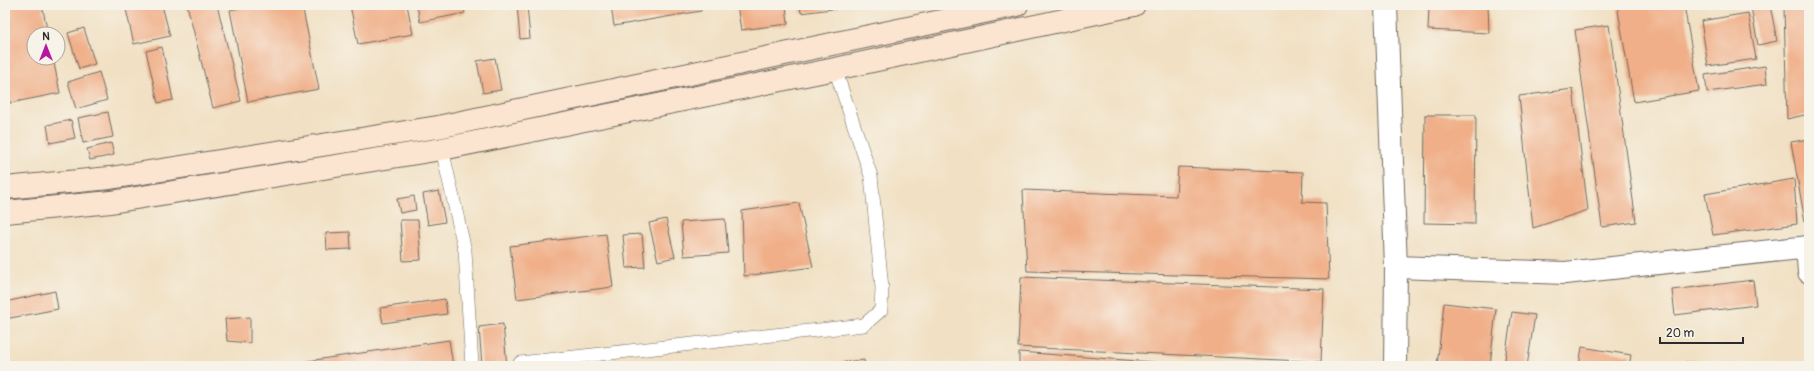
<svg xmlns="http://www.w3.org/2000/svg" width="1814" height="371" viewBox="0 0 1814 371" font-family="Pangolin,sans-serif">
<rect width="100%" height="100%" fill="#f7f3e8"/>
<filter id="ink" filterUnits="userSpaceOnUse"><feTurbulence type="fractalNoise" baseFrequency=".025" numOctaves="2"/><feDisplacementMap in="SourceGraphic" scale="8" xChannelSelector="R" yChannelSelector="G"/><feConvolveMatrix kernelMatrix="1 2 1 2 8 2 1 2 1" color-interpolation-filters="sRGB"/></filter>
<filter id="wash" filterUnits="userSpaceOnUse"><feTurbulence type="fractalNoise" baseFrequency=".012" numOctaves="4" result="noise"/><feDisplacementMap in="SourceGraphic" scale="16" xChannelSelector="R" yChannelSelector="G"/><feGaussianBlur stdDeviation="0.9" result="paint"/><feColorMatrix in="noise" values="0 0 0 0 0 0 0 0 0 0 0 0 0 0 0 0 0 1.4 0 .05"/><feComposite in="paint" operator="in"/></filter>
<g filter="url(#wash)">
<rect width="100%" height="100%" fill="#f1e0c3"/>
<g id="blocks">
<g fill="#f0af88">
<polygon points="11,5 42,5 48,34 34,34 34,58 53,58 60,93 10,103 5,76 5,6"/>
<polygon points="125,5 162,5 170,36 134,44"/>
<polygon points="187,5 217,5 241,101 213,108"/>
<polygon points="255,5 302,5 319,89 248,102 230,10"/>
<polygon points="350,5 407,5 413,34 358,44"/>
<polygon points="417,5 463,5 465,13 420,22"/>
<polygon points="517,5 527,5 530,38 520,39"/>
<polygon points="611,5 700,5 701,11 614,26"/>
<polygon points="737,5 786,5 788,24 741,30"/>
<polygon points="800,5 838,5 839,8 801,13"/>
<polygon points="1488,5 1489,33 1428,30 1429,6"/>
<polygon points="1557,5 1573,5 1573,6 1558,8"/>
<polygon points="1617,5 1684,5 1699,91 1634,102"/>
<polygon points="1762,5 1770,5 1777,41 1758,45 1751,7"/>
<polygon points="1809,6 1809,114 1787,119 1784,8"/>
<polygon points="1748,13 1756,59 1708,66 1701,21"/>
<polygon points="1609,25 1636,222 1602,227 1575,30"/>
<polygon points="84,28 95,64 79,69 68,33"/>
<polygon points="162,47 173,100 158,103 146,51"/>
<polygon points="495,58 501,90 483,93 477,61"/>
<polygon points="1765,66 1767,84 1707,92 1705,75"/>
<polygon points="99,72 107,100 76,109 68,82"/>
<polygon points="1573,89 1588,210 1533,228 1519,96"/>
<polygon points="108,112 113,137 83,143 78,118"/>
<polygon points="1425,115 1476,115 1475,224 1424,223"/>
<polygon points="71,120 75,138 50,143 47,125"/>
<polygon points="1809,139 1809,221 1805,222 1791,142"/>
<polygon points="111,143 114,155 90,160 87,149"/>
<polygon points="1178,167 1303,172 1302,202 1326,203 1329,279 1027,271 1023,190 1176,196"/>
<polygon points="1794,179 1797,224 1713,235 1705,194"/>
<polygon points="439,191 445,222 428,225 423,194"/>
<polygon points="414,196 416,210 400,213 397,199"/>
<polygon points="799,203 813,267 744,276 742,211"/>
<polygon points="666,219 675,257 658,261 649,223"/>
<polygon points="725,219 728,253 684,256 681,222"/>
<polygon points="400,220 418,220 421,260 403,261"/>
<polygon points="350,232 351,249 327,250 326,233"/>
<polygon points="606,234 613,287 517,299 510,246"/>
<polygon points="642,234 645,267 626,268 623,235"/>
<polygon points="1021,277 1324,289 1321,362 1018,347"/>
<polygon points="1753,280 1756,305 1675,315 1672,290"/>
<polygon points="55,291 58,309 5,319 5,302"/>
<polygon points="445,299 447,314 383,323 380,308"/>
<polygon points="1444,303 1496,309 1490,366 1437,366"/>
<polygon points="1512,312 1535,315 1527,366 1504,366"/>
<polygon points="250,317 250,343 227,341 225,319"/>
<polygon points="503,324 507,366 482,366 479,327"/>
<polygon points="449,340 453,366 282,366 281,365"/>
<polygon points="1582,347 1631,355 1629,366 1579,366"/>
<polygon points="1019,352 1191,365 1191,366 1019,366"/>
<polygon points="864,360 865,366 818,366 818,365"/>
<polygon points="1685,362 1738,364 1739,366 1686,366"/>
</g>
</g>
</g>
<g filter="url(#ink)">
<use href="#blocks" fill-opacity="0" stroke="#706a60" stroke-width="1"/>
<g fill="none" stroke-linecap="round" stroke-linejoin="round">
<defs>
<g id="service">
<polyline points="442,149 465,251 472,366"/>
<polyline points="520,363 864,325 881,310 882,288 871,176 835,69"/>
</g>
<g id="minor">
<polyline points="1386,5 1396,267 1395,366"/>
<polyline points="1807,247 1809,272"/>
<polyline points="1396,267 1565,273 1809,247"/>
</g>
<g id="secondary">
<polyline points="5,188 110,178 438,127 1017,5"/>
<polyline points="5,212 111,202 442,149 835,69 1134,5"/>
</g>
</defs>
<use href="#service" stroke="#706a60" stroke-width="14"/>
<use href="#minor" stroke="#706a60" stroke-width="24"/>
<use href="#secondary" stroke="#706a60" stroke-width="24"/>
<use href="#service" stroke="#fff" stroke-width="13"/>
<use href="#minor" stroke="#fff" stroke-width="22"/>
<use href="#secondary" stroke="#fce5d0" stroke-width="22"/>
</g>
</g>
<rect width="1814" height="371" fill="none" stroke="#f7f3e8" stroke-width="20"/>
<g transform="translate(46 46)"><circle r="19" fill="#f7f3e8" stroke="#a5a39c"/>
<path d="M0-3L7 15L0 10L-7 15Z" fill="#b5179e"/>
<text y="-6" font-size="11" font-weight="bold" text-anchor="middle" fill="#2b2b2b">N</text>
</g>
<path d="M1660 337v6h83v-6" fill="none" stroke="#2b2b2b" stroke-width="2"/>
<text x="1666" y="337" font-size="12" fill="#2b2b2b" stroke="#f7f3e8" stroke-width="3" paint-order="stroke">20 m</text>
</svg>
